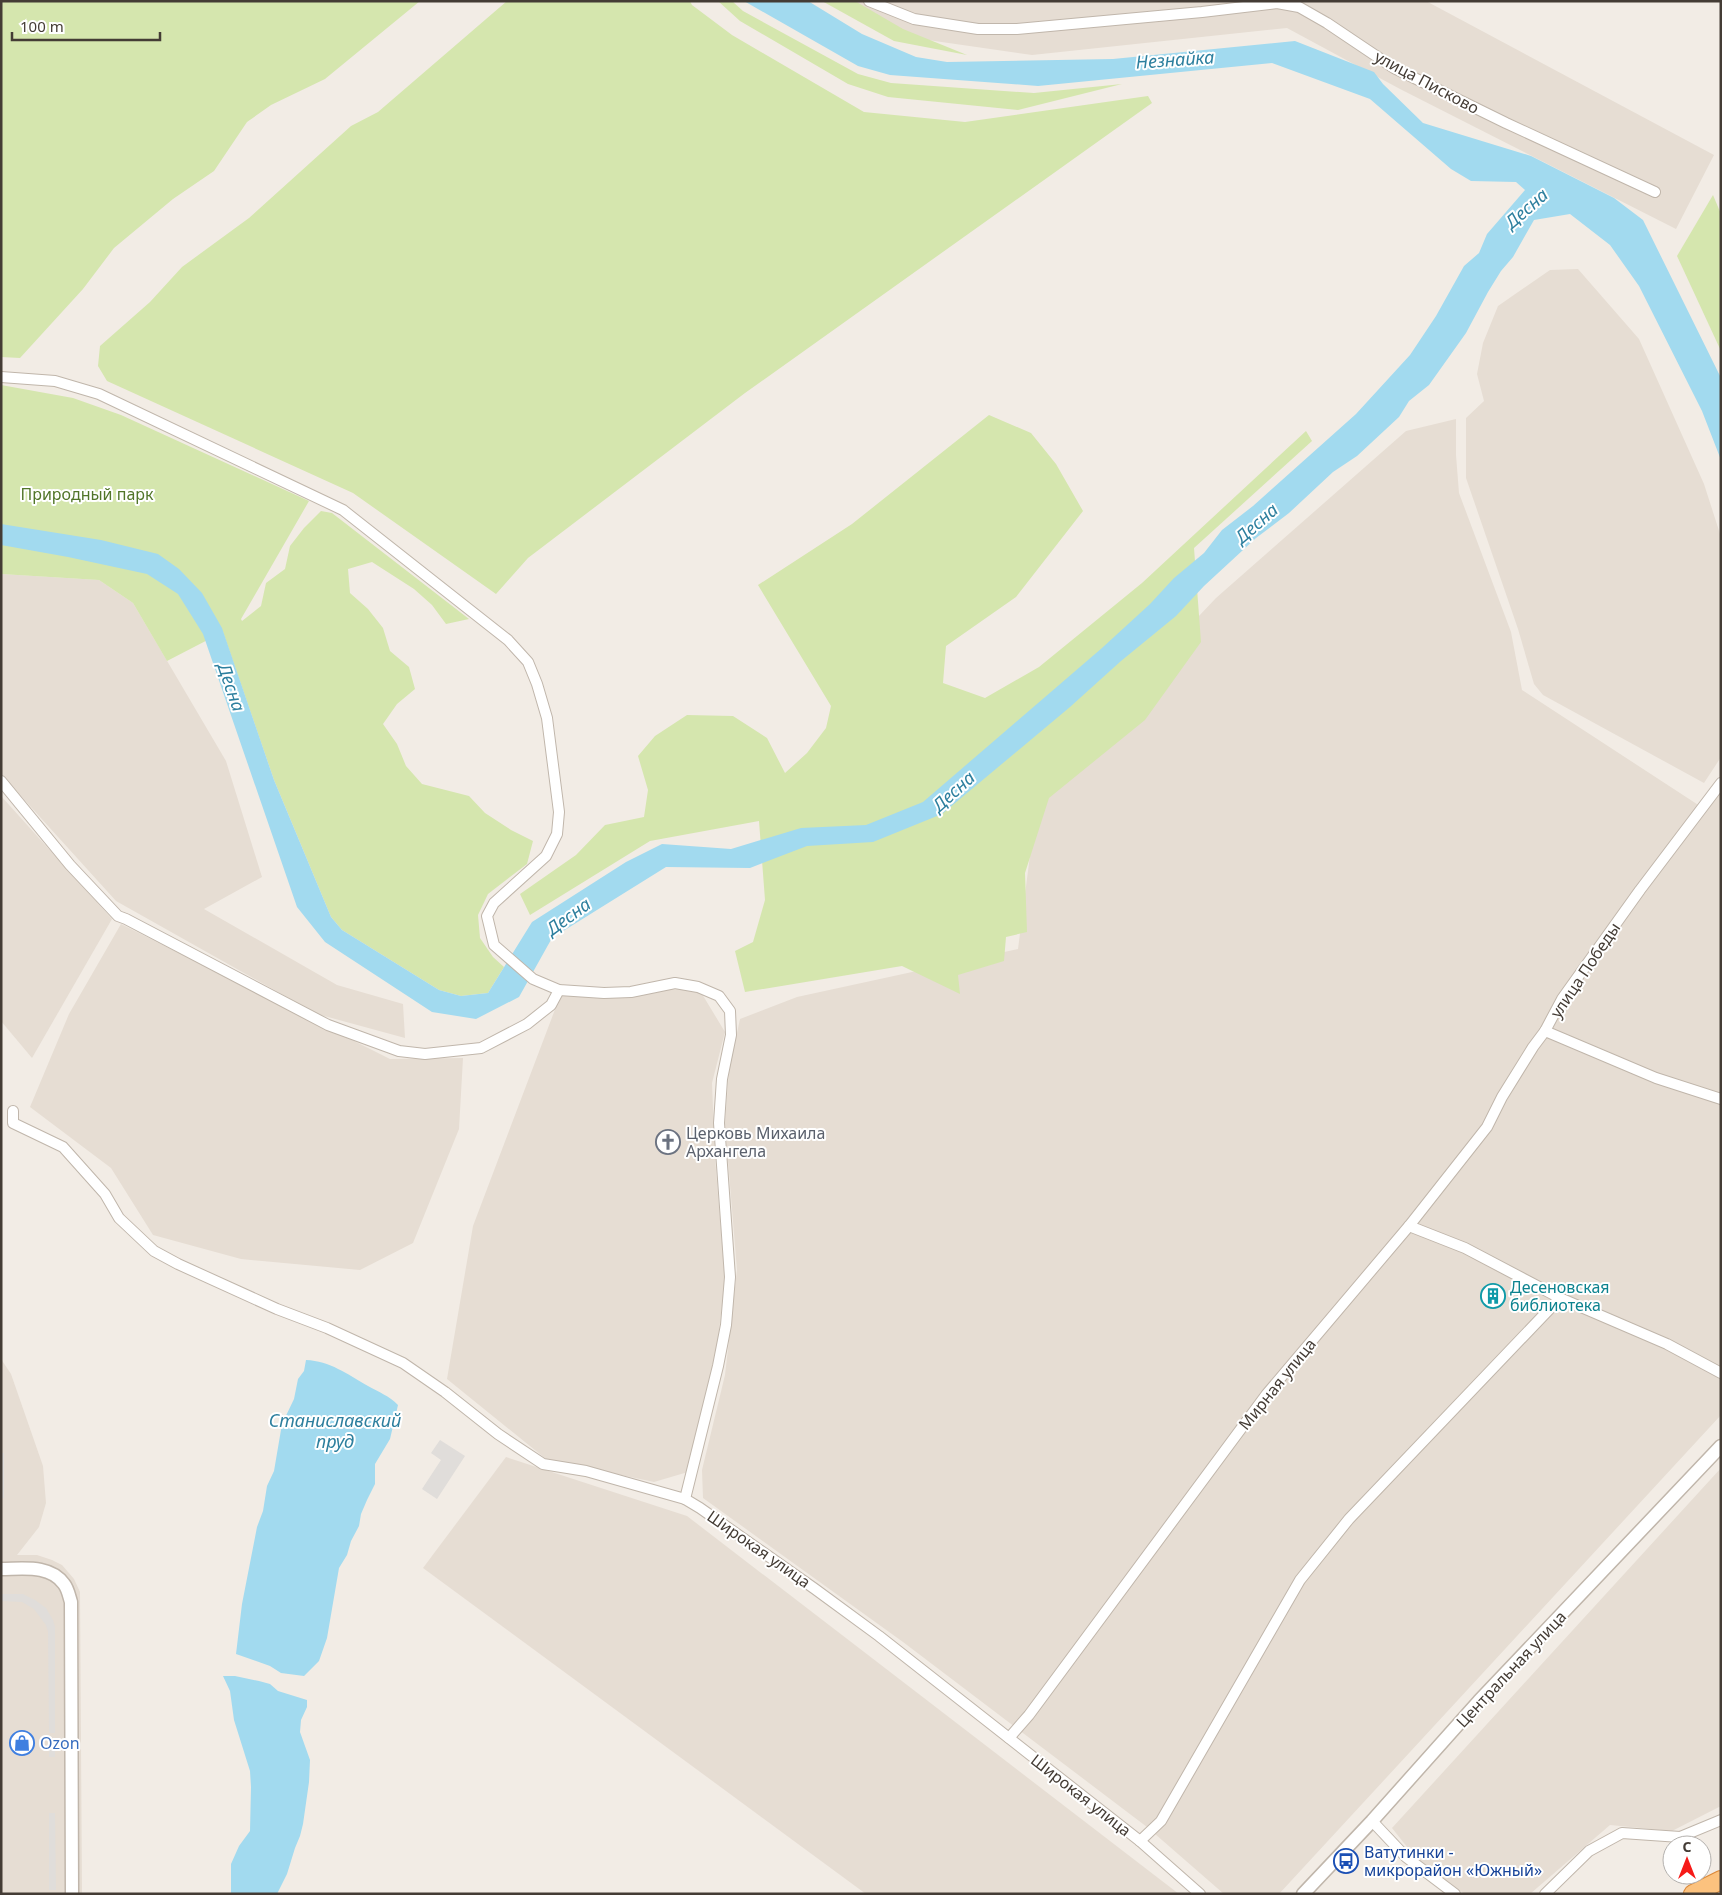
<svg xmlns="http://www.w3.org/2000/svg" width="1722" height="1895" viewBox="0 0 1722 1895" font-family="'Noto Sans',sans-serif">
<rect width="100%" height="100%" fill="#f2ece5"/>
<g fill="#e6ddd3">
<polygon points="839,1 1426,1 1714,155 1676,229 1400,89 1287,28 1032,55 900,36"/>
<polygon points="1578,269 1639,339 1704,484 1721,537 1721,757 1704,783 1543,695 1534,684 1518,629 1466,478 1466,418 1484,401 1477,374 1483,343 1498,306 1550,270"/>
<polygon points="1456,419 1456,455 1459,493 1511,632 1522,690 1706,810 1721,787 1721,1415 1279,1894 1224,1894 1147,1827 903,1642 703,1498 702,1470 725,1375 737,1270 725,1124 729,1070 740,1019 797,997 1018,949 1039,785 1216,598 1406,431"/>
<polygon points="1,574 99,580 133,603 226,761 262,877 204,909 337,985 403,1004 405,1038 317,1014 116,901 1,774"/>
<polygon points="1,796 112,919 32,1058 1,1021"/>
<polygon points="121,924 390,1059 463,1058 459,1129 413,1243 360,1270 241,1259 153,1235 111,1168 30,1107 69,1014"/>
<polygon points="699,989 725,1032 712,1083 715,1158 725,1280 716,1356 688,1472 654,1482 546,1459 447,1379 473,1226 562,991"/>
<polygon points="1,1359 11,1374 43,1466 46,1503 39,1527 17,1555 37,1555 52,1560 62,1565 74,1579 80,1592 82,1894 1,1894"/>
<polygon points="506,1457 687,1516 1179,1894 866,1894 423,1568"/>
<polygon points="1721,1468 1721,1806 1672,1831 1610,1825 1530,1894 1465,1894 1423,1867 1392,1828"/>
</g>
<g fill="#d5e6ae">
<polygon points="1,1 420,1 325,79 271,105 247,122 214,171 173,199 114,248 83,289 20,358 1,357"/>
<polygon points="507,1 690,1 692,5 732,35 864,112 965,122 1148,96 1152,103 745,393 528,558 496,594 353,493 107,381 98,366 100,346 150,302 182,267 249,218 351,126 378,112"/>
<polygon points="718,1 732,1 743,11 858,74 891,83 1034,93 1122,84 1018,110 888,97 848,84 740,21"/>
<polygon points="822,1 855,1 903,29 967,55 894,41"/>
<polygon points="1713,195 1721,214 1721,351 1677,256"/>
<polygon points="1,385 73,398 121,415 309,501 241,619 242,621 261,606 266,583 285,569 290,546 304,528 321,511 332,513 469,619 446,624 432,605 414,589 372,562 348,569 350,593 368,609 383,628 390,651 409,667 415,689 397,704 383,724 397,744 406,766 422,784 469,796 485,813 511,830 533,841 527,864 488,894 478,915 480,938 493,957 504,967 488,993 461,996 439,990 342,930 331,917 274,780 223,632 167,661 133,603 99,580 1,574"/>
<polygon points="989,415 1031,433 1056,464 1083,511 1016,597 946,646 943,683 985,698 1039,667 1142,583 1306,431 1312,441 1194,548 1201,642 1145,720 1049,798 1025,873 1027,932 1006,937 1004,961 958,975 960,994 902,966 745,992 735,951 753,942 765,900 759,821 650,841 530,915 520,894 576,855 605,825 644,817 648,790 638,756 655,736 687,715 733,716 767,738 785,773 807,753 826,728 831,706 758,585 852,524"/>
</g>
<g fill="#e0ddda">
<polygon points="440,1440 465,1456 437,1499 422,1489 441,1460 431,1453"/>
<rect x="1" y="1453" width="3" height="45"/>
<polygon points="1,1594 23,1594 35,1600 46,1608 53,1620 55,1627 55,1733 49,1733 48,1632 46,1625 34,1609 22,1602 1,1601"/>
<rect x="49" y="1738" width="6" height="19"/>
<polygon points="49,1813 55,1813 56,1890 49,1890"/>
</g>
<g fill="#a2daef">
<polygon points="744,1 808,1 862,34 916,57 947,62 1113,59 1295,41 1374,72 1383,84 1423,123 1531,156 1614,198 1643,220 1721,378 1721,460 1702,411 1639,286 1610,245 1570,214 1534,220 1513,257 1501,271 1488,292 1466,333 1429,385 1409,401 1399,417 1357,456 1333,472 1289,513 1256,538 1204,586 1176,616 1121,661 1070,707 942,814 873,842 807,846 750,868 666,867 552,938 519,997 476,1019 432,1012 325,942 297,907 203,634 178,594 147,574 68,557 1,545 1,524 101,540 158,554 179,569 202,593 222,628 274,780 331,917 342,930 439,990 461,996 488,993 532,922 626,862 662,844 731,849 801,828 866,825 923,802 1102,648 1150,604 1174,578 1204,553 1222,530 1253,506 1356,414 1410,355 1436,316 1464,266 1479,253 1487,234 1525,190 1516,182 1471,181 1451,169 1370,99 1272,63 1038,86 890,75 858,66"/>
<path d="M306,1360C330,1361 347,1374 368,1386C379,1392 389,1396 398,1405L390,1439L375,1464V1484L367,1500L361,1514L359,1526L351,1541L347,1555L339,1568L327,1638L319,1661L304,1676L281,1673L270,1666L236,1654L242,1604L257,1527L263,1511L267,1486L274,1471L282,1424L294,1399L298,1379L304,1371Z"/>
<polygon points="223,1676 235,1676 259,1681 270,1684 278,1691 307,1700 307,1707 301,1720 300,1732 310,1760 309,1782 303,1824 300,1836 295,1848 287,1874 277,1894 231,1894 231,1864 239,1846 250,1831 251,1787 250,1771 234,1720 230,1691"/>
</g>
<g fill="none" stroke-linecap="round" stroke-linejoin="round">
<defs>
<g id="minor">
<polyline points="869,1 914,19 978,29 1017,29 1202,12 1277,3 1299,7 1327,23 1394,68 1506,123 1655,192"/>
<polyline points="1,377 55,381 99,394 343,510 508,640 528,662 537,684 547,718 559,812 557,834 546,856 494,903 487,916 494,945 533,979 559,990 604,993 631,992 675,983 698,987 719,996 730,1011 731,1035 722,1079 719,1123 730,1277 726,1325 718,1366 685,1499 700,1508 815,1589 879,1636 1140,1841 1200,1894"/>
<polyline points="1,781 70,865 118,916 126,919 328,1025 399,1051 425,1054 481,1048 527,1024 551,1005 559,990"/>
<polyline points="1545,1031 1656,1078 1721,1099"/>
<polyline points="13,1111 13,1123 63,1147 105,1194 119,1218 154,1251 178,1264 277,1309 327,1328 403,1363 445,1392 498,1434 543,1464 586,1471 685,1499"/>
<polyline points="1409,1226 1465,1248 1560,1298 1667,1344 1721,1373"/>
<polyline points="1009,1738 1029,1715 1266,1395 1409,1226 1487,1127 1502,1097 1533,1047 1545,1031 1562,999 1640,890 1721,783"/>
<polyline points="1372,1821 1406,1857 1455,1894"/>
<polyline points="1140,1841 1161,1821 1300,1580 1349,1519 1560,1298"/>
<polyline points="1545,1894 1589,1851 1622,1833 1680,1837 1721,1820"/>
</g>
<g id="tertiary">
<path d="M1,1569C22,1569 50,1564 64,1584C68,1589 69,1596 71,1602L72,1894"/>
<polyline points="1303,1894 1372,1821 1479,1701 1721,1446"/>
</g>
<polyline id="trunk" points="1693,1894 1721,1880"/>
</defs>
<use href="#minor" stroke="#c0b6ab" stroke-width="12"/>
<use href="#tertiary" stroke="#c0b6ab" stroke-width="15"/>
<use href="#trunk" stroke="#da8737" stroke-width="20"/>
<use href="#minor" stroke="#fff" stroke-width="10"/>
<use href="#tertiary" stroke="#fff" stroke-width="12"/>
<use href="#trunk" stroke="#fcc27e" stroke-width="18"/>
</g>
<defs>
<symbol id="church-ring" viewBox="-11 -11 22 22"><circle r="9.5" fill="#fff" stroke="#6b7280" stroke-width="1.5"/><path d="M-1.2-6h2.4v3.5h3.3v2.4h-3.3V6h-2.4V-.1h-3.3v-2.4h3.3Z" fill="#6b7280"/></symbol>
<symbol id="building-ring" viewBox="-11 -11 22 22"><circle r="9.5" fill="#fff" stroke="#0f9aa8" stroke-width="1.5"/><path d="M-4-6H4V6H1V3H-1V6H-4ZM-2.5-4.3h1.7v1.8h-1.7ZM.8-4.3h1.7v1.8H.8ZM-2.5-1h1.7V.8h-1.7ZM.8-1h1.7V.8H.8Z" fill="#0f9aa8"/></symbol>
<symbol id="shop-ring" viewBox="-11 -11 22 22"><circle r="9.5" fill="#fff" stroke="#3f7fe0" stroke-width="1.5"/><path d="M-5-2.5h2.3a2.7 3.5 0 0 1 5.4 0H5L5.5 6h-11ZM-1.5-2.5h3a1.5 2.3 0 0 0-3 0Z" fill="#3f7fe0"/></symbol>
<symbol id="bus-ring" viewBox="-11 -11 22 22"><circle r="9.5" fill="#fff" stroke="#1a4fb4" stroke-width="1.5"/><path d="M-5-6H5V4H4V6H2V4H-2V6H-4V4H-5ZM-3.5-4V0h7V-4ZM-3.5 1.2v1.5H-2V1.2ZM2 1.2v1.5H3.5V1.2Z" fill="#1a4fb4"/></symbol>
</defs>
<g fill-rule="evenodd">
<use href="#church-ring" x="654" y="1128" width="28" height="28"/>
<use href="#building-ring" x="1479" y="1282" width="28" height="28"/>
<use href="#shop-ring" x="8" y="1729" width="28" height="28"/>
<use href="#bus-ring" x="1332" y="1847" width="28" height="28"/>
</g>
<g text-anchor="middle" dominant-baseline="central" stroke-width="4" stroke-linejoin="round" paint-order="stroke">
<g font-size="16" fill="#443c35" stroke="#fff">
<text transform="translate(1427 82) rotate(28)">улица Писково</text>
<text transform="translate(1585 970) rotate(-56)">улица Победы</text>
<text transform="translate(1277 1384) rotate(-51)">Мирная улица</text>
<text transform="translate(759 1549) rotate(35)">Широкая улица</text>
<text transform="translate(1511 1669) rotate(-47)">Центральная улица</text>
<text transform="translate(1081 1795) rotate(38)">Широкая улица</text>
</g>
<g font-size="16" fill="#517529" stroke="#fff">
<text x="87" y="494">Природный парк</text>
</g>
<g font-size="16" fill="#5b616d" stroke="#fff" text-anchor="start">
<text x="686" y="1133">Церковь Михаила<tspan x="686" dy="18">Архангела</tspan></text>
</g>
<g font-size="16" fill="#0d838f" stroke="#fff" text-anchor="start">
<text x="1510" y="1287">Десеновская<tspan x="1510" dy="18">библиотека</tspan></text>
</g>
<g font-size="16" fill="#366cbe" stroke="#fff" text-anchor="start">
<text x="40" y="1743">Ozon</text>
</g>
<g font-size="16" fill="#164399" stroke="#fff" text-anchor="start">
<text x="1364" y="1852">Ватутинки -<tspan x="1364" dy="18">микрорайон «Южный»</tspan></text>
</g>
<g font-size="18" font-style="italic" fill="#2d7f9e" stroke="#fff">
<text transform="translate(1175 59) rotate(-4)">Незнайка</text>
<text transform="translate(1526 208) rotate(-41)">Десна</text>
<text transform="translate(1256 523) rotate(-41)">Десна</text>
<text transform="translate(232 687) rotate(71)">Десна</text>
<text transform="translate(953 791) rotate(-42)">Десна</text>
<text transform="translate(568 916) rotate(-36)">Десна</text>
<text x="335" y="1420">Станиславский<tspan x="335" dy="21">пруд</tspan></text>
</g>
</g>
<rect width="1722" height="1895" fill="none" stroke="#443c35" stroke-width="5"/>
<g transform="translate(1687 1860)"><circle r="24" fill="#ffffff" stroke="#b4b1ae"/>
<path d="M0-4L9 19L0 12L-9 19Z" fill="#f61a18"/>
<text y="-8" font-size="14" font-weight="bold" text-anchor="middle" fill="#443c35">С</text>
</g>
<path d="M12 32v8h148v-8" fill="none" stroke="#443c35" stroke-width="2.5"/>
<text x="20" y="32" font-size="15" fill="#443c35" stroke="#ffffff" stroke-width="4" paint-order="stroke">100 m</text>
</svg>
